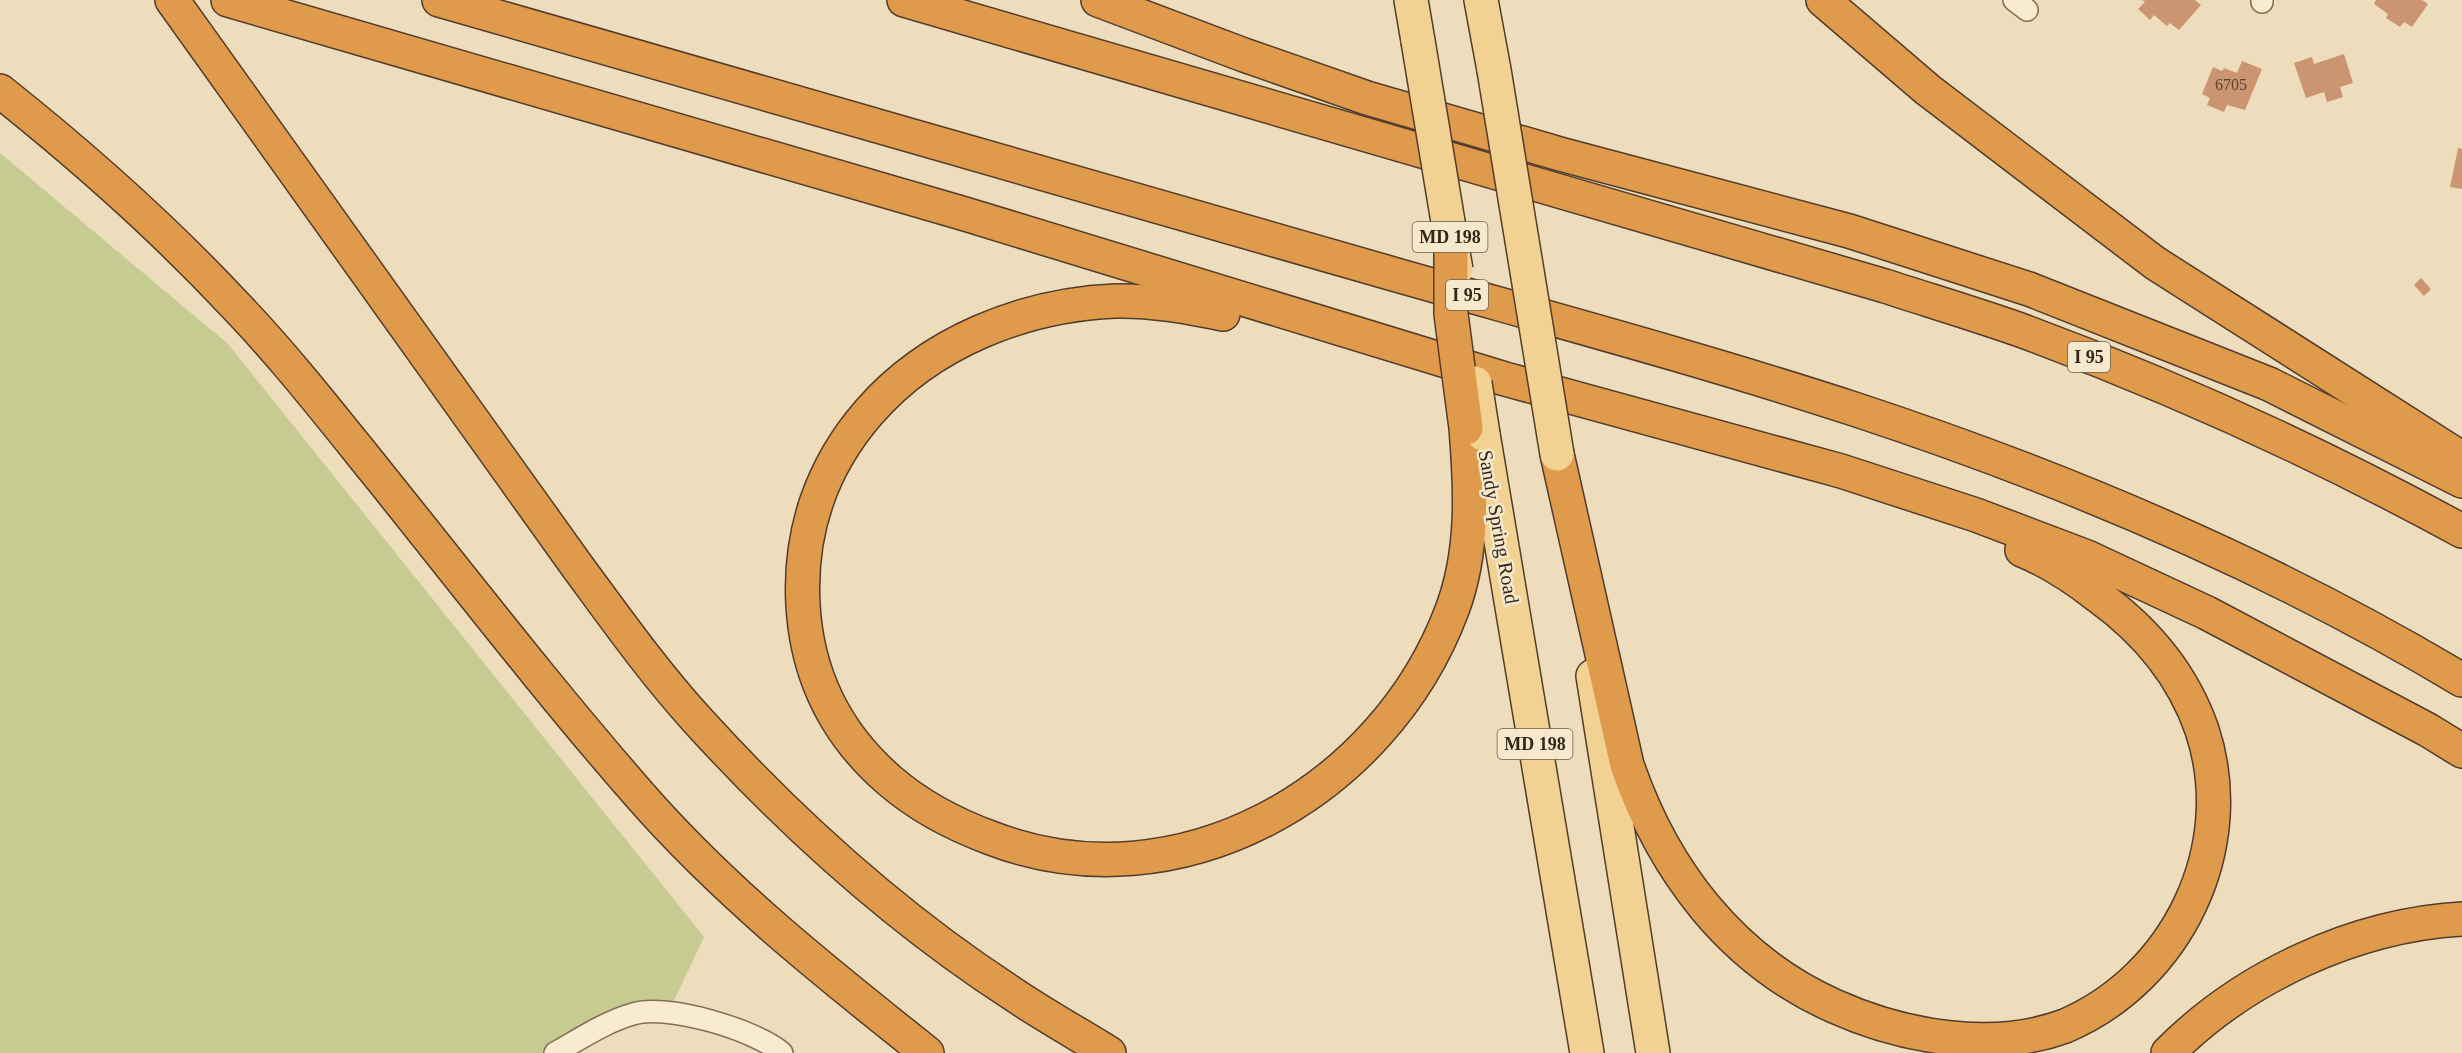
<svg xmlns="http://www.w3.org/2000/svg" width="2462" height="1053" viewBox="0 0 2462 1053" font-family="'Times New Roman',serif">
<rect width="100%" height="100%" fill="#edddbc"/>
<polygon fill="#c5cb91" points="0,153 227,343 704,937 668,1013 558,1053 0,1053"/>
<g fill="#cc9572">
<polygon points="2142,0 2195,0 2201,5 2179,30 2170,23 2167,26 2154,15 2150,20 2138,9 2145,2"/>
<polygon points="2376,0 2422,0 2428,4 2412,27 2404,22 2400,27 2386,18 2388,14 2374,4"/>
<polygon points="2344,54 2353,83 2340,87 2343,97 2327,102 2324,92 2306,98 2294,63 2312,57 2314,64"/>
<polygon points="2242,61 2262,69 2245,110 2227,105 2224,112 2207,105 2210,98 2202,94 2213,67 2222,71 2224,68 2237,73"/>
<polygon points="2458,148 2462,149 2462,189 2450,187"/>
<polygon points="2421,278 2431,289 2424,296 2414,285"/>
</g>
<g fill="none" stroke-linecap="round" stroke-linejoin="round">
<defs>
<g id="minor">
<polyline points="2014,0 2027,10"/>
<polyline points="2262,0 2262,2"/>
<path d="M555,1053C580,1039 605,1022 633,1014C666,1003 756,1030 782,1053"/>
</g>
<g id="primary">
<polyline points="1411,0 1418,41"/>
<polyline points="1481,0 1494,70"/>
<polyline points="1483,434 1587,1053"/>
<polyline points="1593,676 1653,1053"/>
</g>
<g id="motorway">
<path d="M172,0L577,566C616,619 655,674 700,723C793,825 900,921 1016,996C1046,1016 1078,1034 1109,1053"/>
<polyline points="228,0 965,214 1505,379 1841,471 1976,515 2087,557 2207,613 2428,730 2462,751"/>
<path d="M439,0C759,92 1080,184 1400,276C1551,319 1704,360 1854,409C2064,478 2272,566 2462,680"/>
<path d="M904,0L1885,286C1931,301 1978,315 2023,331C2175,387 2321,454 2462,531"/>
<polyline points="1098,0 1244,55 1367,98 1560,154 1849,231 2029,289 2269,384 2462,481"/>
<polyline points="1823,0 1928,90 2155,263 2458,456"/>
<path d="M0,91C83,157 161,226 234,304C285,357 331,416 377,473C463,580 547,689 637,792C723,891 825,972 927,1053"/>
<path d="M1223,314C1188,307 1151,300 1115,301C1023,305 930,342 869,412C821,467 799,533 803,605C807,676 836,734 889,780C920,807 953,824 991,838C1178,910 1384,792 1452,610C1474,552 1471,489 1466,428"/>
<path d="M1557,454L1627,765C1663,870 1731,960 1834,1006C1903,1037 1992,1053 2065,1026C2177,978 2241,848 2202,730C2183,675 2145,630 2098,596C2075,578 2049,561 2022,550"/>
<path d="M2168,1053C2243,977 2355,925 2462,919"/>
</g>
</defs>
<use href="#minor" stroke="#846e56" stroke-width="24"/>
<use href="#primary" stroke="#523c2b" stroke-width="36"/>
<use href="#motorway" stroke="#523c2b" stroke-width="36"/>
<use href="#minor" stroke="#f8ebcf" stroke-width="21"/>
<use href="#primary" stroke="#f2d292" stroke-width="33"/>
<use href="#motorway" stroke="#df9a4b" stroke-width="33"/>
<defs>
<g id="primary-bridge">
<polyline points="1418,41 1456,270"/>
<polyline points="1494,70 1557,454"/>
<polyline points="1475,383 1483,434"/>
</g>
<polyline id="motorway-bridge" points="1451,243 1451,314 1466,428"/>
</defs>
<use href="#primary-bridge" stroke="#523c2b" stroke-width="36" stroke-linecap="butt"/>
<use href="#motorway-bridge" stroke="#523c2b" stroke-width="36" stroke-linecap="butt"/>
<use href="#primary-bridge" stroke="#f2d292" stroke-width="33"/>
<use href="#motorway-bridge" stroke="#df9a4b" stroke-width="33"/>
</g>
<g text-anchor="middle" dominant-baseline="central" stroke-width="5" stroke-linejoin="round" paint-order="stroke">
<g font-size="16" fill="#5a4231">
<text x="2231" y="84">6705</text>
</g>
<g fill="#f5e8cc" stroke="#6e6050" stroke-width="1.5">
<rect x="1412.5" y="222" width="75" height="30" rx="4.5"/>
<rect x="1446" y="280" width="42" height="30" rx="4.5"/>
<rect x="2068" y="342" width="42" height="30" rx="4.5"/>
<rect x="1497.5" y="729" width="75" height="30" rx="4.5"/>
</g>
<g font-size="18" font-weight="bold" fill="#34261b">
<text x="1450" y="237">MD 198</text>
<text x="1467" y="295">I 95</text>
<text x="2089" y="357">I 95</text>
<text x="1535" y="744">MD 198</text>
</g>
<g font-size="20" fill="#34261b" stroke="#f5e8cc">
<text transform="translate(1499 527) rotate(80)">Sandy Spring Road</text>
</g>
</g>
</svg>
